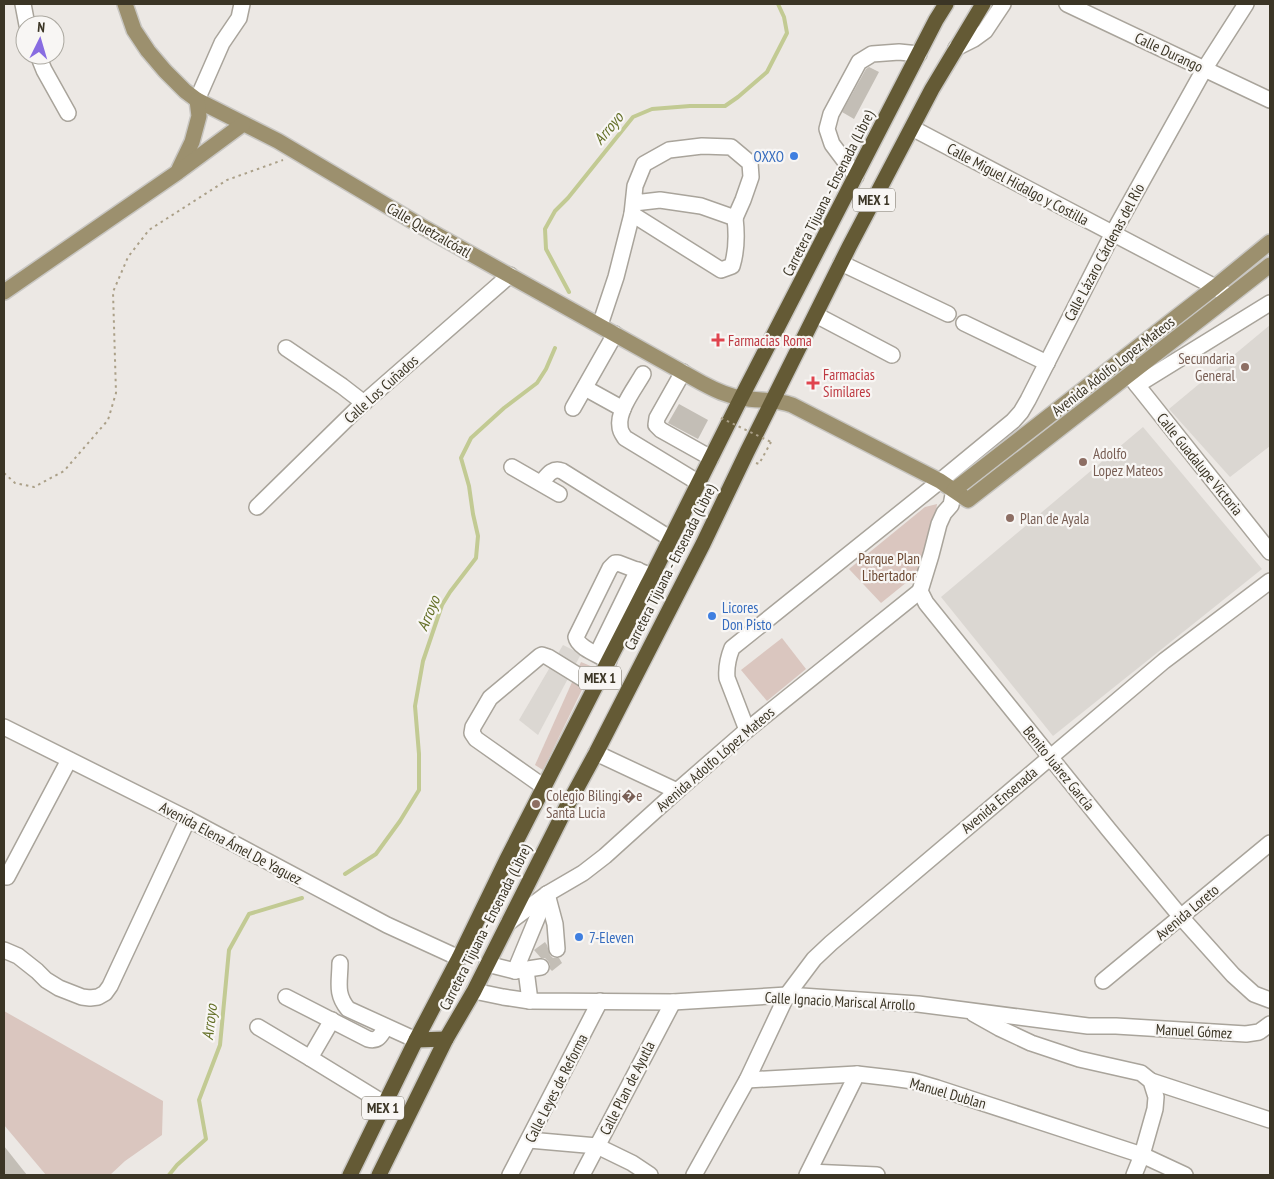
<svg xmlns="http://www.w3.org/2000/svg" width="1274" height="1179" viewBox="0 0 1274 1179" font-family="'PT Sans Narrow',sans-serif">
<rect width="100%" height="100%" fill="#ece8e4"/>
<g fill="#dbd7d2">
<polygon points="1270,325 1270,446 1230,477 1169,409"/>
<polygon points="1143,427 1262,569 1053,736 941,597"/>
<polygon points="563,645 581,654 538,735 519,720"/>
</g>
<g fill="#dac6bf">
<polygon points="937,504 928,565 881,603 849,569 925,507"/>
<polygon points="782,638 806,669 767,701 741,670"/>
<polygon points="581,662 593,667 543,770 535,765"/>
<polygon points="4,1011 163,1101 162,1135 125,1161 110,1175 46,1175 4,1125"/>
</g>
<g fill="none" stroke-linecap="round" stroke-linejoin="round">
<g stroke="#c2ca93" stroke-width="4">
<polyline points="569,292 546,249 545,229 555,211 568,198 633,117 652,109 690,106 725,106 738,97 767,72 787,33 784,17 778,4"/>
<polyline points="345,874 376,854 400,821 419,790 419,754 415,706 423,661 442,605 450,592 476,558 478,536 473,514 469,486 461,458 471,438 504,408 537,383 546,369 555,348"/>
<polyline points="169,1175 177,1165 206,1139 199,1100 220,1045 229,950 249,914 302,898"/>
</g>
</g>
<g fill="#c3beb6">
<polygon points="869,67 879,72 854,119 842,112 866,69"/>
<polygon points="679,404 708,420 698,439 668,423"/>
<polygon points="545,942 547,945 550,955 553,958 559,958 562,963 552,971 550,969 550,965 548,961 545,958 541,958 534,950"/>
<polygon points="4,1146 27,1175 4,1175"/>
</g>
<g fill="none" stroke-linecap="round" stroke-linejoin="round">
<defs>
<g id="minor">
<polyline points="23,4 27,25"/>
<polyline points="1067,4 1270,100"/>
<polyline points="956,48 974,39 985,31 1003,4"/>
<polyline points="38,55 44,70 68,113"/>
<polyline points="197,100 222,43 239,18 242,4"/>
<polyline points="912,128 1215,287 1224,293"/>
<polyline points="856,176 832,144 827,129 831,114 859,62 872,54 899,52 919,54"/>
<path d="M632,214L721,270L732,266C737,250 737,235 735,218"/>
<polyline points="841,263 948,314"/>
<polyline points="816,315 892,355"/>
<polyline points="964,323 1047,363"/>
<polyline points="600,325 616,277 632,214 635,186 644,164 669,150 702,146 731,147 750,163 751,177 743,200 735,218 701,206 660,200 634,203"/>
<polyline points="286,348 342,386 364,403"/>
<polyline points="683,372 657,418 656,425 661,430 711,458"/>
<path d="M643,374C635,388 617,411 620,427C620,431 623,435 625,438L699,483"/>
<polyline points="1129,375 1270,552"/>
<polyline points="1137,385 1270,303"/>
<polyline points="585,388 623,409"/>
<polyline points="573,408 615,334"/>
<polyline points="512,467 559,494"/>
<path d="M541,483C547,476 552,467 562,471L671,539"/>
<polyline points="954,490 951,505 944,513 939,524 931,555 920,591 926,603 1109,830 1181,917 1233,975 1254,994 1270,1000"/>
<polyline points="257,507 359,407 510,275"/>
<polyline points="597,654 638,570"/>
<path d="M609,661C599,655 578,648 576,637L610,568L615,563H618L652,576"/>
<polyline points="4,727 188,819 387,925 459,958"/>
<path d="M747,730L727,678C726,667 728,658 732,648L940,481L1013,421L1021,412L1028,400L1113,233L1205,68L1246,4"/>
<polyline points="596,753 677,791"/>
<polyline points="544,787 476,739 472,733 473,727 490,698 540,656 542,655 548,657 595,686"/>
<polyline points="7,877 69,760"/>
<polyline points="547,894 555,924 557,949"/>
<polyline points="508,923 547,894 583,873 605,856 677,791 747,730 920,591"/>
<polyline points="4,950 18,956 37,971 46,980 59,988 82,997 90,998 98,997 105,993 110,986 188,819"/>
<path d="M340,963C340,982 335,993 348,1009L416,1040"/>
<polyline points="487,964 515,971 541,967"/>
<polyline points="526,970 530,1001"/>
<polyline points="515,971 547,894"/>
<polyline points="1103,981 1270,843"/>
<polyline points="474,991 503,997 530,1001 673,1002 787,995 918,1004 1088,1026 1116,1026 1246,1034 1259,1032 1270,1024"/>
<path d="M286,997L368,1039C379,1042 381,1034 386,1027"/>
<polyline points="974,1014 999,1028 1031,1043 1079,1059 1141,1073 1151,1081 1156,1097 1155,1109 1142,1155 1134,1175"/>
<polyline points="332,1020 310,1058 385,1104"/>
<polyline points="258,1027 310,1058"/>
<polyline points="747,1080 857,1074 892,1078 913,1081 937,1088 1142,1155 1185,1175"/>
<polyline points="1151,1081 1270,1120"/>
<polyline points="529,1140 597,1146 632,1163 650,1175"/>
<polyline points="809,1172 877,1175"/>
<polyline points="510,1175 600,1001"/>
<polyline points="582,1175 673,1002"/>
<polyline points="694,1175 747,1080 787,995 814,959 831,943 1164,661 1270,581"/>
<polyline points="807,1175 857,1074"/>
</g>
<g id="major">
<path d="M125,4L134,30L148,51L165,71L185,91L197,100L278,141L421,226L702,383C715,390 727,396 742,398C759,401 776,399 792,405L940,481L968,500L1270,265"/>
<polyline points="179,169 192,142 199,116 197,100"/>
<polyline points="4,292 178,172 243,124"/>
<polyline points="954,490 1215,287 1270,242"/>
</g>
<g id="highway">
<polyline points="416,1040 446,1039"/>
<polyline points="350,1175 416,1040 459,958 507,859 652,576 741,398 936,20 946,4"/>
<polyline points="379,1175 446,1039 474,991 566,808 596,753 703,544 747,452 849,247 932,89 983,4"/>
</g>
</defs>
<use href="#minor" stroke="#a9a49b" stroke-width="18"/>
<use href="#major" stroke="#c8c6c2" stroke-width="18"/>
<use href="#highway" stroke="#c8c6c2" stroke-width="18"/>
<g stroke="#aba088" stroke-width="2" stroke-dasharray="2.5 4" stroke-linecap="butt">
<polyline points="756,463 759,464 771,442"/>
<polyline points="4,473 15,483 34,487 64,471 108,420 116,393 113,292 128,257 149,230 227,180 283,160"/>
</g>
<use href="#minor" stroke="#fff" stroke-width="15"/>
<use href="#major" stroke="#9c906e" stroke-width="15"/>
<use href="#highway" stroke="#645a35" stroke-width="15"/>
<polyline stroke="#aba088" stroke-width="2" stroke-dasharray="2.5 4" stroke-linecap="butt" points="721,418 771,442"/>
</g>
<g fill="#3f7fe0" stroke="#f8f6f4" stroke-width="2">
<circle cx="794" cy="156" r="5"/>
<circle cx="712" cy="616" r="5"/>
<circle cx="579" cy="937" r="5"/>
</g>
<g fill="#e0444e" stroke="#f8f6f4" stroke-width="2">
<path d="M715.5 332.5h5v5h5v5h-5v5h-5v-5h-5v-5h5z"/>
<path d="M810.5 375.5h5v5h5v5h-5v5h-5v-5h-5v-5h5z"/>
</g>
<g fill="#8d6e63" stroke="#f8f6f4" stroke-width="2">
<circle cx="1245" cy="367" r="5"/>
<circle cx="1083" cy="462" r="5"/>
<circle cx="1010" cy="518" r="5"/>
<circle cx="536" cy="804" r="5"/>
</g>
<g text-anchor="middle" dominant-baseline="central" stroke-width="4.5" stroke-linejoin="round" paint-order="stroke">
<g fill="#f8f6f4" stroke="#746f63" stroke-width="1">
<rect x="853" y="188.5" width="42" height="23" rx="4"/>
<rect x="579" y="666.5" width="42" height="23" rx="4"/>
<rect x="362" y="1096.5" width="42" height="23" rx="4"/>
</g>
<g font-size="14" font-weight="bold" fill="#3b3525">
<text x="874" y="200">MEX 1</text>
<text x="600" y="678">MEX 1</text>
<text x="383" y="1108">MEX 1</text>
</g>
<g font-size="15" fill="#3b3525" stroke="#f8f6f4">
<text transform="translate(1169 52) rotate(25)">Calle Durango</text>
<text transform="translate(1018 184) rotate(28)">Calle Miguel Hidalgo y Costilla</text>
<text transform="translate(828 193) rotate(-63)">Carretera Tijuana - Ensenada (Libre)</text>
<text transform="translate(429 230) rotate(30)">Calle Quetzalcóatl</text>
<text transform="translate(1104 252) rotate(-62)">Calle Lázaro Cárdenas del Río</text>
<text transform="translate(1113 366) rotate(-38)">Avenida Adolfo Lopez Mateos</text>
<text transform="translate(381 389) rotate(-42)">Calle Los Cuñados</text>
<text transform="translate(1200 464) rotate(51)">Calle Guadalupe Victoria</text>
<text transform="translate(670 567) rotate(-63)">Carretera Tijuana - Ensenada (Libre)</text>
<text transform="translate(715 759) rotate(-41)">Avenida Adolfo López Mateos</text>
<text transform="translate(1059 768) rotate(51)">Benito Juárez García</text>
<text transform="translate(999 800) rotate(-40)">Avenida Ensenada</text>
<text transform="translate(231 843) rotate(28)">Avenida Elena Ámel De Yaguez</text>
<text transform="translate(1187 912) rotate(-40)">Avenida Loreto</text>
<text transform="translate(485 927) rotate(-63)">Carretera Tijuana - Ensenada (Libre)</text>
<text transform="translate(840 1001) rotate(3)">Calle Ignacio Mariscal Arrollo</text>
<text transform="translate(1194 1031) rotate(3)">Manuel Gómez</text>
<text transform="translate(556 1088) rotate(-63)">Calle Leyes de Reforma</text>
<text transform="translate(627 1088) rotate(-63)">Calle Plan de Ayutla</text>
<text transform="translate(948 1093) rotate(16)">Manuel Dublan</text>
</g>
<g font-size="15" fill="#366cbe" stroke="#f8f6f4" text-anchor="start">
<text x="784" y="156" text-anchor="end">OXXO</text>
<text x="722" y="607">Licores<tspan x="722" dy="17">Don Pisto</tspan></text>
<text x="589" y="937">7-Eleven</text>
</g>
<g font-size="15" fill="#be3a42" stroke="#f8f6f4" text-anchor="start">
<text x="728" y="340">Farmacias Roma</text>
<text x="823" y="374">Farmacias<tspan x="823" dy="17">Similares</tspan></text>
</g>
<g font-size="15" fill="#785e54" stroke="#f8f6f4" text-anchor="start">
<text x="1235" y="358" text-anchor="end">Secundaria<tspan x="1235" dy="17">General</tspan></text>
<text x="1093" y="453">Adolfo<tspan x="1093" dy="17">Lopez Mateos</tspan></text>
<text x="1020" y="518">Plan de Ayala</text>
<text x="546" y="795">Colegio Bilingi�e<tspan x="546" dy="17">Santa Lucia</tspan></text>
</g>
<g font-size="15" fill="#6d4a34" stroke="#f8f6f4">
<text x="889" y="558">Parque Plan<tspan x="889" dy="17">Libertador</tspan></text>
</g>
<g font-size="16" font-style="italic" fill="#647027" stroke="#f8f6f4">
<text transform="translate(608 128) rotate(-50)">Arroyo</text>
<text transform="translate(428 613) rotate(-67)">Arroyo</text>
<text transform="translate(209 1022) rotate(-83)">Arroyo</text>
</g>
</g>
<rect width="1274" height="1179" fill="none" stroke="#3b3525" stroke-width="10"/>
<g transform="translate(40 40) rotate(5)"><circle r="24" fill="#f8f6f4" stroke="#aca9a1"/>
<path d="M0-4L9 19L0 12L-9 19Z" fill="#886ce1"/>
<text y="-8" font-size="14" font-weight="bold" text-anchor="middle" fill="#3b3525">N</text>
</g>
</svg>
